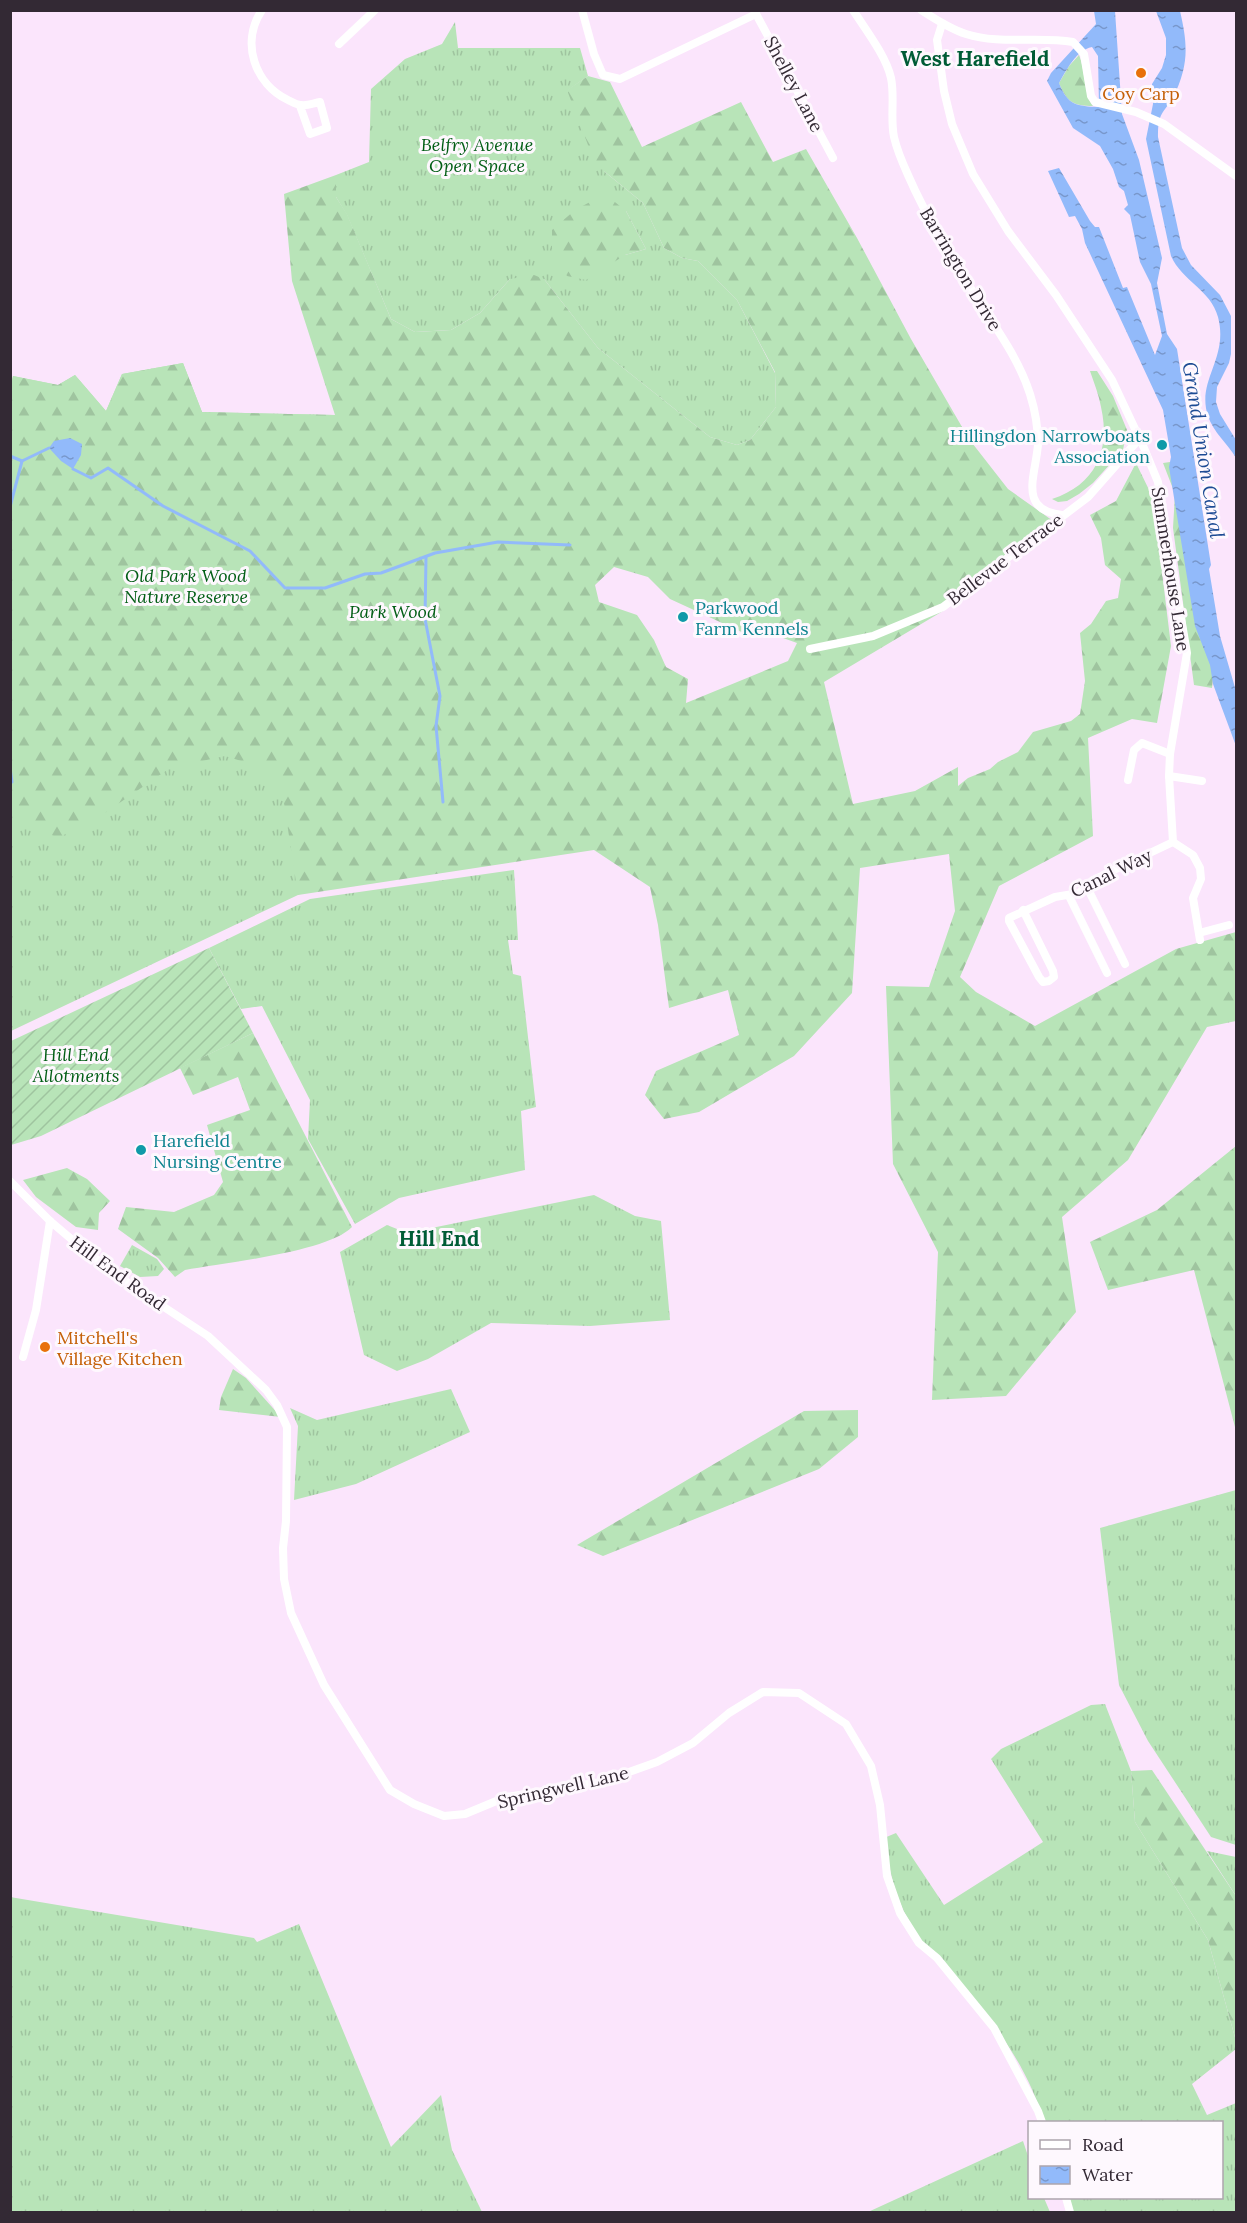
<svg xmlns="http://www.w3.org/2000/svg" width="1247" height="2223" viewBox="0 0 1247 2223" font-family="Lora,serif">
<defs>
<pattern id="grass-tufts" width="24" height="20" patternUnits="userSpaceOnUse" patternTransform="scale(1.5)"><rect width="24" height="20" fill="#b8e4b8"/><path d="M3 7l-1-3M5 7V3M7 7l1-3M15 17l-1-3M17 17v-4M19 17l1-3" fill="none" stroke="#9fc49f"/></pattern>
<pattern id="forest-firs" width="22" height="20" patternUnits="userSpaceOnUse" patternTransform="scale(1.5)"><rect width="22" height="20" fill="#b8e4b8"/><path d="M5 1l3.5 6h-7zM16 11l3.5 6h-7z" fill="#9fc49f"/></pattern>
<pattern id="garden-furrows" width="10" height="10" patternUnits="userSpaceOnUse" patternTransform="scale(1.5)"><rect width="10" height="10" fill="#b8e4b8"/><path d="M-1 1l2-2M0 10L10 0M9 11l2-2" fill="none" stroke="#9fc49f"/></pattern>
<pattern id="water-ripples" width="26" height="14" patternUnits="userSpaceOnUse" patternTransform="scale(1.5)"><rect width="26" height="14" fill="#92bafa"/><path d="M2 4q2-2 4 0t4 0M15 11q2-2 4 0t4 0" fill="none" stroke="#7897cb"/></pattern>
</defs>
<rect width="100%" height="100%" fill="#fbe5fc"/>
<g fill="url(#grass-tufts)" fill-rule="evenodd">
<path d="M455,22L458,48H580L588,76L568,90L605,172L643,203L664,248L682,258L698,261L737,300L775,373L776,407L750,440L737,445L710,437L598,348L544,279H510L480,313L451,330L415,332L391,319L347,215L336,197V175L369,162L371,89L405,59L442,44ZM626,211L646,249L625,255Z"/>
<polygon points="183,363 202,412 335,415 457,811 298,895 11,1031 10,389 13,376 58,385 75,375 106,411 122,374"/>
<polygon points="514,870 518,940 508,940 513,974 521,976 536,1107 521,1111 525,1170 399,1198 355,1224 308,1139 310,1100 262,1006 241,1009 209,948 310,899"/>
<polygon points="594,1195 635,1216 661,1221 670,1320 590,1326 491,1323 428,1359 397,1371 364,1355 340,1252 387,1225 407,1233"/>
<polygon points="132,1245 157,1259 164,1269 158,1276 140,1277 120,1266"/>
<polygon points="451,1389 470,1432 356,1484 294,1500 298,1426 290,1408 317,1420"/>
<polygon points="1236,1490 1236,1845 1211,1837 1148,1741 1119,1685 1100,1528"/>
<path d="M1105,1704L1131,1771L1135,1822L1208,1940L1236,2041V2049L1192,2084L1207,2115L1236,2103V2212H1071L1065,2198H1222V2122H1044C1036,2094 1021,2064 1004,2040C975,1999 934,1965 909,1921C894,1895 889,1867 884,1838L896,1833L944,1905L1043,1842L991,1759L1001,1749L1091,1705Z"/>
<polygon points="1207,1851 1236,1857 1236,1896"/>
<polygon points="10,1897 254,1938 257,1942 299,1924 391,2147 441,2095 452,2150 482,2212 11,2212"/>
<polygon points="1023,2141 1029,2159 1030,2198 1044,2198 1050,2212 868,2212"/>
</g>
<g fill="url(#forest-firs)" fill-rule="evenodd">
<path d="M1079,55C1086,72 1083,91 1093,106C1073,106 1067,102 1059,83L1069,66Z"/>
<path d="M588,76L610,82L642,147L741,102L773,162L806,149L857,238L911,339L969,439L1008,489L1056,523L943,611L824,682L853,804L915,791L958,767V786L968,778L990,769L998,762L1018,752L1033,732L1071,721L1080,714L1085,681L1080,633L1091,624L1106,601L1118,598L1121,579L1105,565L1101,538L1090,515L1116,501L1136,463L1153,498L1171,646L1157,723L1132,719L1088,738L1093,836L999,886L960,977L976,992L1035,1026L1176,949L1236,932V1021L1207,1027L1128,1160L1062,1217L1076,1312L1006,1396L932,1400L938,1252L893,1164L886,986L929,987L955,911L949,854L860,868L852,993L794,1056L699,1112L664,1119L645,1095L656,1071L739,1035L728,990L669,1008L658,925L650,887L594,850L298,895L282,790L264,768L225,756L170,768L102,815L58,838L11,816L10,389L13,376L58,385L75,375L106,411L122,374L183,363L202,412L335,415L292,281L284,194L336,175V197L347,214L391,319L415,332L451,330L480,313L510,279L534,275L544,279L598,348L710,437L737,445L750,440L776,407L775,372L737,300L698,261L682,258L664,248L643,203L605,172L593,158L567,90ZM614,567L648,577L670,599L746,634H772L797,643L788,661L686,703L688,679L666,667L654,640L637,615L599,602L595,585Z"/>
<polygon points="605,194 626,211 646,249 625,255 586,280 567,276 552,253 552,230 575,210"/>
<path d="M1090,371H1097L1113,396L1127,430L1123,450L1093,483L1079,494L1067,501L1058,502L1052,499C1095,485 1111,451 1101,407C1099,395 1094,383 1090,371Z"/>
<polygon points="1170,462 1190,497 1215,659 1212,688 1194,685 1173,528 1175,494 1163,463"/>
<path d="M253,1033L352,1227C328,1252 223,1263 185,1270L175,1277L158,1258L118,1229L126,1207L174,1212L214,1195L223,1182L207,1125L250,1110L238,1077L193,1095L180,1068Z"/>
<polygon points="1236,1146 1236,1431 1194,1270 1108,1290 1090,1242 1157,1210"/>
<polygon points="67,1168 87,1179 110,1201 99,1213 98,1230 76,1227 36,1197 23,1180"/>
<polygon points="233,1369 246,1378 281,1417 219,1410 221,1397"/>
<polygon points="858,1410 858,1437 819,1469 603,1556 577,1545 804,1411"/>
<polygon points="1152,1770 1236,1896 1236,2041 1208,1940 1135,1822 1131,1771"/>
</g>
<polygon fill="url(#garden-furrows)" points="209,948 253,1033 41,1136 11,1145 11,1041"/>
<g fill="url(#water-ripples)" fill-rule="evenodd">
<path d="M1094,11H1115L1122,114L1139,160L1162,258L1157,283L1167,334L1177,349L1211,565L1209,569L1220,636L1236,691V746L1213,684L1210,665L1195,626L1169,467L1171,457L1163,410L1085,243L1082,229L1075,216L1069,217L1048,171L1059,168L1090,221L1095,227H1099L1123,288L1127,287L1155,355L1162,336L1151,284L1140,262L1130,215L1124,209L1128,205L1124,191L1119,187L1113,169L1100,146L1073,128L1047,81L1051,73L1096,24ZM1092,47L1098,56L1099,107C1077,106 1068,106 1059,83C1066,71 1076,50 1092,47Z"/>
<path d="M1156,11H1180C1188,45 1189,65 1173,98C1169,105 1162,111 1160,118C1158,123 1158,131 1158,137L1182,248L1191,265L1220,295L1231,316V354L1229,363L1217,387L1216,402L1220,414L1236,440V458C1228,444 1213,432 1208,416C1196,380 1229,359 1218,317C1211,290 1182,281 1171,256L1146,139L1153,104L1152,84L1162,68L1166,55V38Z"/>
<polygon points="70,438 82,444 81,455 73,469 61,461 49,448 54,441"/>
</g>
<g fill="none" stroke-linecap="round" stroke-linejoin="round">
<g stroke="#92bafa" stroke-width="3">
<polyline points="10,456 22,461 49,448"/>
<polyline points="73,469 91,478 108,468 163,506 250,551 285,588 325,588 365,574 381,573 435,553 498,542 570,545"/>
<polyline points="10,507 22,461"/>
<polyline points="426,557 425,619 440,696 436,726 443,802"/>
<polyline points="10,768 12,782"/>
</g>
<g stroke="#fff" stroke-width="8">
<path d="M262,10C240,43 255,84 288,100C292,102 297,105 301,105C307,106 314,103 320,102L327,128L310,134L300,106"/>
<polyline points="582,10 594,54 603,75 620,79 756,14"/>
<path d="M853,10C866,30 886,56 891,78C895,97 890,118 894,137C897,150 903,164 908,175C928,221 956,265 982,306C1000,334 1020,362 1030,394C1035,410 1038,427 1038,444C1036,475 1017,510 1062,515"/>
<path d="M921,10C935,19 950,29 966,34C1000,45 1038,36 1073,42L1084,54L1091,96L1095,102L1136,112L1164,124L1236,176"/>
<polyline points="755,12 833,158"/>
<polyline points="942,24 937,40 944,91 952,124 973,174 1008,231 1056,295 1112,380 1144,448 1158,482 1187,653 1170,754 1169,776 1173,842 1193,855 1200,868 1201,879 1193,898 1200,940"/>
<polyline points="339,44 375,10"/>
<polyline points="810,649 873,636 943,607 1088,497 1140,438"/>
<polyline points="1169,776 1202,781"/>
<polyline points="1128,780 1134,750 1142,743 1170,754"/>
<polyline points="1087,887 1125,964"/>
<polyline points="1069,896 1107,973"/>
<polyline points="1023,910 1053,971 1054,977 1049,981 1043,982 1039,977 1009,921 1009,918 1055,897 1079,893 1093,880 1173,842"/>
<polyline points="1199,933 1229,925"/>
<polyline points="10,1181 50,1221 83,1249 135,1288 208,1336 266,1390 277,1405 287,1427 286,1521 283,1548 284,1579 291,1613 324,1685 390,1790 414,1804 444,1816 465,1814 506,1797 601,1782 657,1762 693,1743 729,1713 763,1692 799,1693 846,1724 871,1766 880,1805 887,1876 900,1913 919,1943 937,1958 994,2028 1038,2111 1042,2122"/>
<polyline points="23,1357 36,1310 50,1221"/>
<polyline points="1066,2198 1070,2212"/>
</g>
</g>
<g fill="#e8710a" stroke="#fef8fe" stroke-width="2">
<circle cx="1141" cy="73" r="6"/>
<circle cx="45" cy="1347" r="6"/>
</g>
<g fill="#0f9aa8" stroke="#fef8fe" stroke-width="2">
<circle cx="1162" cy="445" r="6"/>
<circle cx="683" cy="617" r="6"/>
<circle cx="141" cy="1150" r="6"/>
</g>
<g text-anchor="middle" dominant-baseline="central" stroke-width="6" stroke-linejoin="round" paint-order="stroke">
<g font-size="18" fill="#332934" stroke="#fef8fe">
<text transform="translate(794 84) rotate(62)">Shelley Lane</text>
<text transform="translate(961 269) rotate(59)">Barrington Drive</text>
<text transform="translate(1005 559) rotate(-37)">Bellevue Terrace</text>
<text transform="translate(1171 569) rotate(81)">Summerhouse Lane</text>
<text transform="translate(1111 873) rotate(-26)">Canal Way</text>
<text transform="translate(118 1273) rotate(36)">Hill End Road</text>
<text transform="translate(563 1787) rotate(-13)">Springwell Lane</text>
</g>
<g font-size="18" fill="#c56008" stroke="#fef8fe">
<text x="1141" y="93">Coy Carp</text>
<text x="57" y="1337" text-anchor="start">Mitchell's<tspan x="57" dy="21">Village Kitchen</tspan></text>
</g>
<g font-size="18" font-style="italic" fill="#025e15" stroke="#fef8fe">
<text x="477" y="144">Belfry Avenue<tspan x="477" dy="21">Open Space</tspan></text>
<text x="186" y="575">Old Park Wood<tspan x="186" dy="21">Nature Reserve</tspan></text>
<text x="393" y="611">Park Wood</text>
<text x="76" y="1054">Hill End<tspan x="76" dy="21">Allotments</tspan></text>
</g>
<g font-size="18" fill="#0d838f" stroke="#fef8fe" text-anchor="start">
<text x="1150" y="435" text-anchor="end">Hillingdon Narrowboats<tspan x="1150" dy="21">Association</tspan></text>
<text x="695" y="607">Parkwood<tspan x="695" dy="21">Farm Kennels</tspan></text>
<text x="153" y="1140">Harefield<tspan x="153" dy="21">Nursing Centre</tspan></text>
</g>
<g font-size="20" font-style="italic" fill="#1d4b94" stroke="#fef8fe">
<text transform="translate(1204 450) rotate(81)">Grand Union Canal</text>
</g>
<g font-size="21" font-weight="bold" fill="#005c36" stroke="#fef8fe">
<text x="975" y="58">West Harefield</text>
<text x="439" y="1238">Hill End</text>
</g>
</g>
<rect width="1247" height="2223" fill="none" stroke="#332934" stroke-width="24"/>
<rect x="1028" y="2121" width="195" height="78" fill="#fef8fe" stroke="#ada5ad" stroke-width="1.5"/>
<rect x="1040" y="2140" width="30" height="9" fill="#ffffff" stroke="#ada5ad" stroke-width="1.5"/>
<text x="1082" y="2151" font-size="18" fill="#332934">Road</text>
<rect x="1040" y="2166" width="30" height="18" fill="url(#water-ripples)" stroke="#ada5ad" stroke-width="1.5"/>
<text x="1082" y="2181" font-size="18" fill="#332934">Water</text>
</svg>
